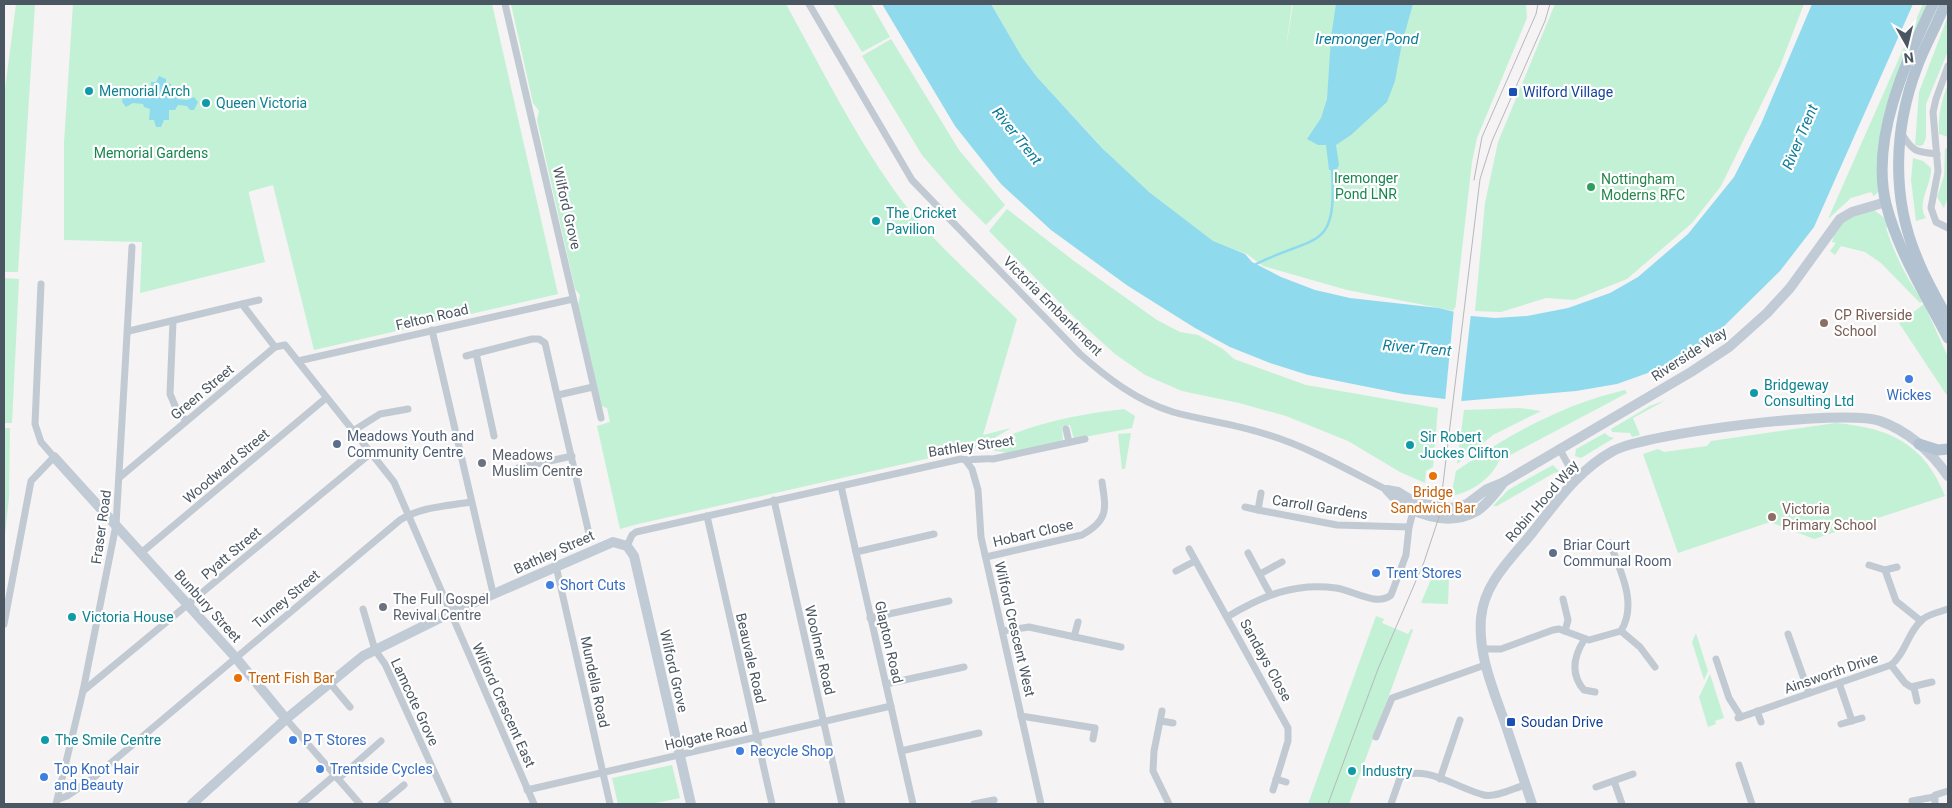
<svg xmlns="http://www.w3.org/2000/svg" width="1952" height="808" viewBox="0 0 1952 808" font-family="Roboto,sans-serif">
<rect width="100%" height="100%" fill="#f5f3f3"/>
<g fill="#c3f1d5">
<polygon points="16,4 35,4 18,272 4,272 4,97"/>
<polygon points="73,4 492,4 558,294 314,350 273,185 248,192 245,177 265,262 140,293 142,242 64,240 64,143"/>
<path d="M511,4H786C820,66 853,132 894,190C928,238 975,278 1017,319L983,435L1011,428L979,447L638,524L620,529L597,426L610,422L607,408L601,406L578,306L580,295L575,289L537,120L539,111L533,103Z"/>
<polygon points="833,4 871,4 890,37 862,52"/>
<polygon points="991,4 1292,4 1285,54 1293,4 1526,4 1527,18 1477,138 1472,162 1455,311 1347,290 1263,266 1247,254 1213,242 1126,174 1086,130 1037,77 1022,57"/>
<polygon points="1555,4 1804,4 1780,66 1721,186 1692,223 1627,279 1574,300 1546,298 1501,312 1475,311 1485,203 1498,142"/>
<polygon points="1923,4 1927,4 1900,67 1879,191 1874,196 1871,192 1851,198 1828,219"/>
<polygon points="1948,16 1948,51 1926,104 1926,138 1923,145 1920,146 1915,145 1919,92"/>
<polygon points="891,39 959,150 1005,205 986,225 960,199 922,155 862,56"/>
<path d="M1948,84V137L1939,134C1938,115 1941,102 1948,84Z"/>
<polygon points="1948,147 1948,197 1944,208 1937,197 1944,176 1945,149"/>
<path d="M1913,158L1923,161L1931,168C1932,184 1916,203 1926,218L1916,221L1911,180Z"/>
<polygon points="1007,209 1074,261 1157,320 1180,332 1198,335 1223,349 1234,359 1306,385 1438,408 1433,467 1426,471 1425,483 1400,472 1348,441 1286,416 1239,403 1182,391 1145,375 1115,354 1074,317 989,231"/>
<path d="M1874,210L1887,220L1889,226L1886,228C1895,255 1906,278 1923,301L1920,303L1881,263L1865,252L1841,246L1835,255L1830,251L1836,243L1832,242C1838,218 1853,216 1874,210Z"/>
<polygon points="4,278 19,279 12,423 4,423"/>
<polygon points="1924,304 1948,357 1948,397 1899,323"/>
<path d="M1625,390L1627,393L1499,461C1490,480 1471,492 1451,496L1456,471C1510,434 1561,405 1625,390Z"/>
<polygon points="1666,400 1633,418 1640,435 1632,437 1630,433 1612,432 1611,429 1650,406"/>
<polygon points="1520,408 1541,411 1493,435 1457,464 1464,410"/>
<path d="M1124,409L1135,416L1132,428L1074,439L1070,425L1062,427L1063,441L1008,453L991,450L990,444C1030,424 1079,414 1124,409Z"/>
<path d="M1836,423C1889,428 1924,443 1945,496L1814,539L1770,522L1678,553L1643,454L1658,449L1664,452L1707,446L1711,441Z"/>
<polygon points="4,428 10,428 9,498 4,543"/>
<polygon points="1131,433 1125,469 1122,469 1118,434"/>
<polygon points="1605,433 1608,436 1614,438 1581,458 1575,456 1576,449"/>
<polygon points="1553,465 1560,472 1554,473 1497,506 1493,506 1508,490"/>
<polygon points="1434,572 1449,577 1448,604 1421,603"/>
<polygon points="1376,616 1384,619 1382,623 1408,634 1411,629 1413,630 1349,804 1308,804"/>
<polygon points="1696,633 1708,671 1704,680 1692,642"/>
<polygon points="1710,674 1724,718 1715,721 1716,724 1708,727 1699,697"/>
<polygon points="672,765 680,798 651,804 618,804 612,778"/>
</g>
<g fill="#90daee">
<polygon points="882,4 991,4 1022,57 1037,77 1103,149 1149,192 1213,241 1245,254 1252,262 1281,277 1315,290 1350,298 1439,308 1471,316 1495,318 1527,316 1568,308 1610,293 1638,277 1688,234 1734,177 1761,124 1812,4 1913,4 1814,227 1780,271 1713,337 1673,364 1617,384 1576,391 1462,401 1403,394 1308,375 1270,363 1230,347 1195,328 1128,286 1051,230 1001,184 955,126"/>
<polygon points="1336,4 1413,4 1402,43 1395,81 1387,102 1351,135 1336,145 1339,165 1337,169 1329,170 1326,145 1318,145 1307,139 1321,118 1327,99 1331,37"/>
<polygon points="159,76 166,79 166,83 171,84 171,93 176,95 178,99 187,100 194,97 198,102 194,110 190,110 187,106 178,105 175,110 169,110 169,120 164,120 161,127 156,127 154,120 149,120 150,109 144,107 143,104 133,103 126,107 122,102 123,95 130,94 133,98 142,98 145,94 150,93 151,82 156,82"/>
</g>
<polygon fill="#f5f3f3" points="1454,308 1471,313 1461,403 1445,402"/>
<g fill="none" stroke-linecap="round" stroke-linejoin="round">
<path stroke="#90daee" stroke-width="2.5" d="M1256,264C1317,234 1337,252 1332,170"/>
<g stroke="#c1cad2" stroke-width="7">
<polyline points="505,4 601,418"/>
<path d="M809,4L912,180L1080,354C1107,378 1137,401 1173,412C1202,420 1233,424 1262,433C1307,446 1346,469 1387,490"/>
<polyline points="1948,66 1936,99 1933,112 1938,171 1931,208 1936,222 1948,228"/>
<path d="M1902,134C1913,152 1916,152 1937,154"/>
<polyline points="242,304 275,347"/>
<polyline points="173,321 170,394 176,408 186,421"/>
<polyline points="432,330 493,593"/>
<polyline points="129,331 259,300"/>
<polyline points="476,353 494,436"/>
<polyline points="466,356 532,339 539,339 545,343 590,538"/>
<polyline points="298,361 573,299"/>
<polyline points="558,395 593,387"/>
<polyline points="1066,429 1069,442"/>
<polyline points="353,431 380,414 408,409"/>
<polyline points="1559,448 1576,479"/>
<polyline points="966,461 972,469 978,490 981,537 1041,804"/>
<polyline points="518,468 572,456"/>
<polyline points="120,477 275,347 285,345 394,482 534,804"/>
<polyline points="841,486 913,804"/>
<polyline points="1261,493 1258,510 1337,525 1409,527"/>
<polyline points="774,500 842,804"/>
<polyline points="1245,507 1258,510"/>
<polyline points="707,516 772,804"/>
<path d="M627,546L632,535L636,532L961,459C967,461 983,458 993,459L1085,439"/>
<polyline points="1189,549 1288,728 1288,741 1273,790"/>
<polyline points="856,552 934,534"/>
<polyline points="141,553 326,398"/>
<polyline points="1248,553 1270,594"/>
<path d="M986,557L1082,535C1109,520 1106,509 1102,482"/>
<polyline points="1869,565 1885,570 1896,601 1921,621"/>
<polyline points="556,566 610,804"/>
<polyline points="1885,570 1897,567"/>
<polyline points="1176,571 1195,561"/>
<polyline points="1260,574 1282,562"/>
<polyline points="1563,599 1568,620 1565,631"/>
<polyline points="363,609 375,650 385,664 449,804"/>
<path d="M1227,617C1262,596 1295,582 1336,588C1352,590 1377,607 1391,595L1406,555L1409,527L1414,508"/>
<polyline points="870,618 949,601"/>
<polyline points="4,624 31,481 54,457 41,442 35,424 41,284"/>
<polyline points="1003,631 1029,627 1121,647"/>
<polyline points="1621,631 1640,647 1655,667"/>
<polyline points="1788,634 1809,693"/>
<polyline points="1074,637 1078,622"/>
<path d="M1584,640C1574,656 1570,674 1584,690L1595,692"/>
<path d="M1482,649H1501L1553,630L1559,629L1589,640L1621,631C1638,603 1620,571 1610,543"/>
<polyline points="1716,659 1729,698 1741,717"/>
<polyline points="1891,665 1905,683 1911,687 1932,682"/>
<polyline points="329,682 350,707"/>
<polyline points="1839,683 1852,721"/>
<polyline points="886,684 964,667"/>
<polyline points="1914,688 1917,701"/>
<polyline points="83,691 371,453"/>
<polyline points="1162,711 1154,751 1153,771 1169,804"/>
<polyline points="1757,711 1761,722"/>
<polyline points="1021,716 1095,728 1093,739"/>
<path d="M1738,718L1891,665C1906,653 1908,631 1923,619C1929,614 1940,612 1948,609"/>
<polyline points="286,719 360,804"/>
<polyline points="1161,721 1173,723"/>
<polyline points="1841,724 1862,718"/>
<polyline points="1376,737 1392,698 1485,665"/>
<polyline points="901,751 979,733"/>
<polyline points="1739,765 1752,804"/>
<polyline points="338,779 381,741"/>
<polyline points="1276,779 1286,782"/>
<polyline points="1440,779 1460,720"/>
<polyline points="1614,781 1622,804"/>
<polyline points="1596,787 1633,774"/>
<polyline points="527,790 891,706"/>
<path d="M59,799L67,796L93,778L400,520C420,507 447,506 471,502"/>
<polyline points="1912,801 1934,797"/>
<polyline points="56,804 83,691 116,525 132,247"/>
<polyline points="301,804 335,775"/>
<polyline points="381,804 404,785"/>
<polyline points="974,804 994,800"/>
<path d="M1391,804L1400,778C1422,762 1461,790 1484,795C1496,798 1514,788 1525,785"/>
<polyline points="1935,804 1935,795 1948,791"/>
</g>
<g stroke="#c1cbd6" stroke-width="10">
<polyline points="54,457 236,658 286,719"/>
<polyline points="1387,490 1398,492 1416,503 1451,508 1467,504 1487,489 1504,482 1691,372 1729,347 1767,313 1790,288 1840,219 1852,212 1886,202"/>
<path d="M1388,491C1408,514 1448,528 1477,511C1488,504 1496,492 1504,482"/>
<polyline points="192,804 286,719 363,656 450,613 613,542 627,546 634,556 691,804"/>
<path d="M1532,804C1523,777 1514,750 1505,723C1493,689 1478,655 1481,618C1484,583 1511,559 1532,533C1556,503 1578,470 1613,451C1646,433 1845,408 1880,421C1908,431 1931,452 1948,476"/>
</g>
<g stroke="#b3c2d1" stroke-width="11">
<path d="M1933,4C1906,62 1870,138 1886,204C1898,251 1925,294 1948,338"/>
<path d="M1945,4C1937,25 1925,45 1917,67C1894,128 1891,197 1917,258C1925,279 1937,299 1948,319"/>
<polyline points="1919,444 1938,450 1948,449"/>
</g>
<g stroke="#b5b8bd" stroke-width="1">
<polyline points="1474,180 1482,137 1536,14 1538,4"/>
<polyline points="1328,804 1378,669 1424,562 1439,517 1480,179 1492,141 1545,21 1550,4"/>
</g>
</g>
<g fill="#0f9aa8" stroke="#fff" stroke-width="2">
<circle cx="89" cy="91" r="5"/>
<circle cx="206" cy="103" r="5"/>
<circle cx="876" cy="221" r="5"/>
<circle cx="1754" cy="393" r="5"/>
<circle cx="1410" cy="445" r="5"/>
<circle cx="72" cy="617" r="5"/>
<circle cx="45" cy="740" r="5"/>
<circle cx="1352" cy="771" r="5"/>
</g>
<g fill="#1a4fb4" stroke="#fff" stroke-width="2">
<rect x="1508" y="87" width="10" height="10" rx="2.5"/>
<rect x="1506" y="717" width="10" height="10" rx="2.5"/>
</g>
<circle fill="#2e9e5b" stroke="#fff" stroke-width="2" cx="1591" cy="187" r="5"/>
<g fill="#8d6e63" stroke="#fff" stroke-width="2">
<circle cx="1824" cy="323" r="5"/>
<circle cx="1772" cy="517" r="5"/>
</g>
<g fill="#3f7fe0" stroke="#fff" stroke-width="2">
<circle cx="1909" cy="379" r="5"/>
<circle cx="1376" cy="573" r="5"/>
<circle cx="550" cy="585" r="5"/>
<circle cx="293" cy="740" r="5"/>
<circle cx="740" cy="751" r="5"/>
<circle cx="320" cy="769" r="5"/>
<circle cx="44" cy="777" r="5"/>
</g>
<g fill="#5c6f8a" stroke="#fff" stroke-width="2">
<circle cx="337" cy="444" r="5"/>
<circle cx="1553" cy="553" r="5"/>
</g>
<g fill="#6b7280" stroke="#fff" stroke-width="2">
<circle cx="482" cy="463" r="5"/>
<circle cx="383" cy="607" r="5"/>
</g>
<g fill="#e8710a" stroke="#fff" stroke-width="2">
<circle cx="1433" cy="476" r="5"/>
<circle cx="238" cy="678" r="5"/>
</g>
<g text-anchor="middle" dominant-baseline="central" stroke-width="4.5" stroke-linejoin="round" paint-order="stroke">
<g font-size="14" fill="#0d838f" stroke="#fff" text-anchor="start">
<text x="99" y="91">Memorial Arch</text>
<text x="216" y="103">Queen Victoria</text>
<text x="886" y="213">The Cricket<tspan x="886" dy="16">Pavilion</tspan></text>
<text x="1764" y="385">Bridgeway<tspan x="1764" dy="16">Consulting Ltd</tspan></text>
<text x="1420" y="437">Sir Robert<tspan x="1420" dy="16">Juckes Clifton</tspan></text>
<text x="82" y="617">Victoria House</text>
<text x="55" y="740">The Smile Centre</text>
<text x="1362" y="771">Industry</text>
</g>
<g font-size="14" fill="#164399" stroke="#fff" text-anchor="start">
<text x="1523" y="92">Wilford Village</text>
<text x="1521" y="722">Soudan Drive</text>
</g>
<g font-size="14" fill="#17864f" stroke="#fff">
<text x="151" y="153">Memorial Gardens</text>
<text x="1366" y="178">Iremonger<tspan x="1366" dy="16">Pond LNR</tspan></text>
</g>
<g font-size="14" fill="#27864d" stroke="#fff" text-anchor="start">
<text x="1601" y="179">Nottingham<tspan x="1601" dy="16">Moderns RFC</tspan></text>
</g>
<g font-size="14" fill="#4a5661" stroke="#fff">
<text transform="translate(567 208) rotate(77)">Wilford Grove</text>
<text transform="translate(1053 306) rotate(45)">Victoria Embankment</text>
<text transform="translate(432 317) rotate(-13)">Felton Road</text>
<text transform="translate(1689 354) rotate(-33)">Riverside Way</text>
<text transform="translate(202 392) rotate(-40)">Green Street</text>
<text transform="translate(971 446) rotate(-8)">Bathley Street</text>
<text transform="translate(226 466) rotate(-40)">Woodward Street</text>
<text transform="translate(1542 501) rotate(-49)">Robin Hood Way</text>
<text transform="translate(1320 507) rotate(9)">Carroll Gardens</text>
<text transform="translate(101 527) rotate(-82)">Fraser Road</text>
<text transform="translate(1033 533) rotate(-13)">Hobart Close</text>
<text transform="translate(554 552) rotate(-24)">Bathley Street</text>
<text transform="translate(231 553) rotate(-40)">Pyatt Street</text>
<text transform="translate(286 599) rotate(-40)">Turney Street</text>
<text transform="translate(208 606) rotate(48)">Bunbury Street</text>
<text transform="translate(1015 629) rotate(77)">Wilford Crescent West</text>
<text transform="translate(889 642) rotate(77)">Glapton Road</text>
<text transform="translate(820 650) rotate(77)">Woolmer Road</text>
<text transform="translate(751 658) rotate(77)">Beauvale Road</text>
<text transform="translate(1266 660) rotate(61)">Sandays Close</text>
<text transform="translate(674 671) rotate(77)">Wilford Grove</text>
<text transform="translate(1831 673) rotate(-19)">Ainsworth Drive</text>
<text transform="translate(595 682) rotate(78)">Mundella Road</text>
<text transform="translate(415 702) rotate(65)">Lamcote Grove</text>
<text transform="translate(504 705) rotate(66)">Wilford Crescent East</text>
<text transform="translate(706 736) rotate(-13)">Holgate Road</text>
</g>
<g font-size="14" fill="#785e54" stroke="#fff" text-anchor="start">
<text x="1834" y="315">CP Riverside<tspan x="1834" dy="16">School</tspan></text>
<text x="1782" y="509">Victoria<tspan x="1782" dy="16">Primary School</tspan></text>
</g>
<g font-size="14" fill="#366cbe" stroke="#fff" text-anchor="start">
<text x="1909" y="395" text-anchor="middle">Wickes</text>
<text x="1386" y="573">Trent Stores</text>
<text x="560" y="585">Short Cuts</text>
<text x="303" y="740">P T Stores</text>
<text x="750" y="751">Recycle Shop</text>
<text x="54" y="769">Top Knot Hair<tspan x="54" dy="16">and Beauty</tspan></text>
<text x="330" y="769">Trentside Cycles</text>
</g>
<g font-size="14" fill="#4e5e75" stroke="#fff" text-anchor="start">
<text x="347" y="436">Meadows Youth and<tspan x="347" dy="16">Community Centre</tspan></text>
<text x="1563" y="545">Briar Court<tspan x="1563" dy="16">Communal Room</tspan></text>
</g>
<g font-size="14" fill="#5b616d" stroke="#fff" text-anchor="start">
<text x="492" y="455">Meadows<tspan x="492" dy="16">Muslim Centre</tspan></text>
<text x="393" y="599">The Full Gospel<tspan x="393" dy="16">Revival Centre</tspan></text>
</g>
<g font-size="14" fill="#c56008" stroke="#fff">
<text x="1433" y="492">Bridge<tspan x="1433" dy="16">Sandwich Bar</tspan></text>
<text x="248" y="678" text-anchor="start">Trent Fish Bar</text>
</g>
<g font-size="15" font-style="italic" fill="#0c7c9b" stroke="#fff">
<text x="1367" y="39">Iremonger Pond</text>
<text transform="translate(1017 136) rotate(51)">River Trent</text>
<text transform="translate(1800 137) rotate(-67)">River Trent</text>
<text transform="translate(1417 348) rotate(5)">River Trent</text>
</g>
</g>
<rect width="1952" height="808" fill="none" stroke="#4a5661" stroke-width="10"/>
<g transform="translate(1907 45) rotate(172)" stroke="#ffffff" stroke-width="4" paint-order="stroke">
<path d="M0-4L9 19L0 12L-9 19Z" fill="#4a5661"/>
<text y="-8" font-size="14" font-weight="bold" text-anchor="middle" fill="#4a5661">N</text>
</g>
</svg>
